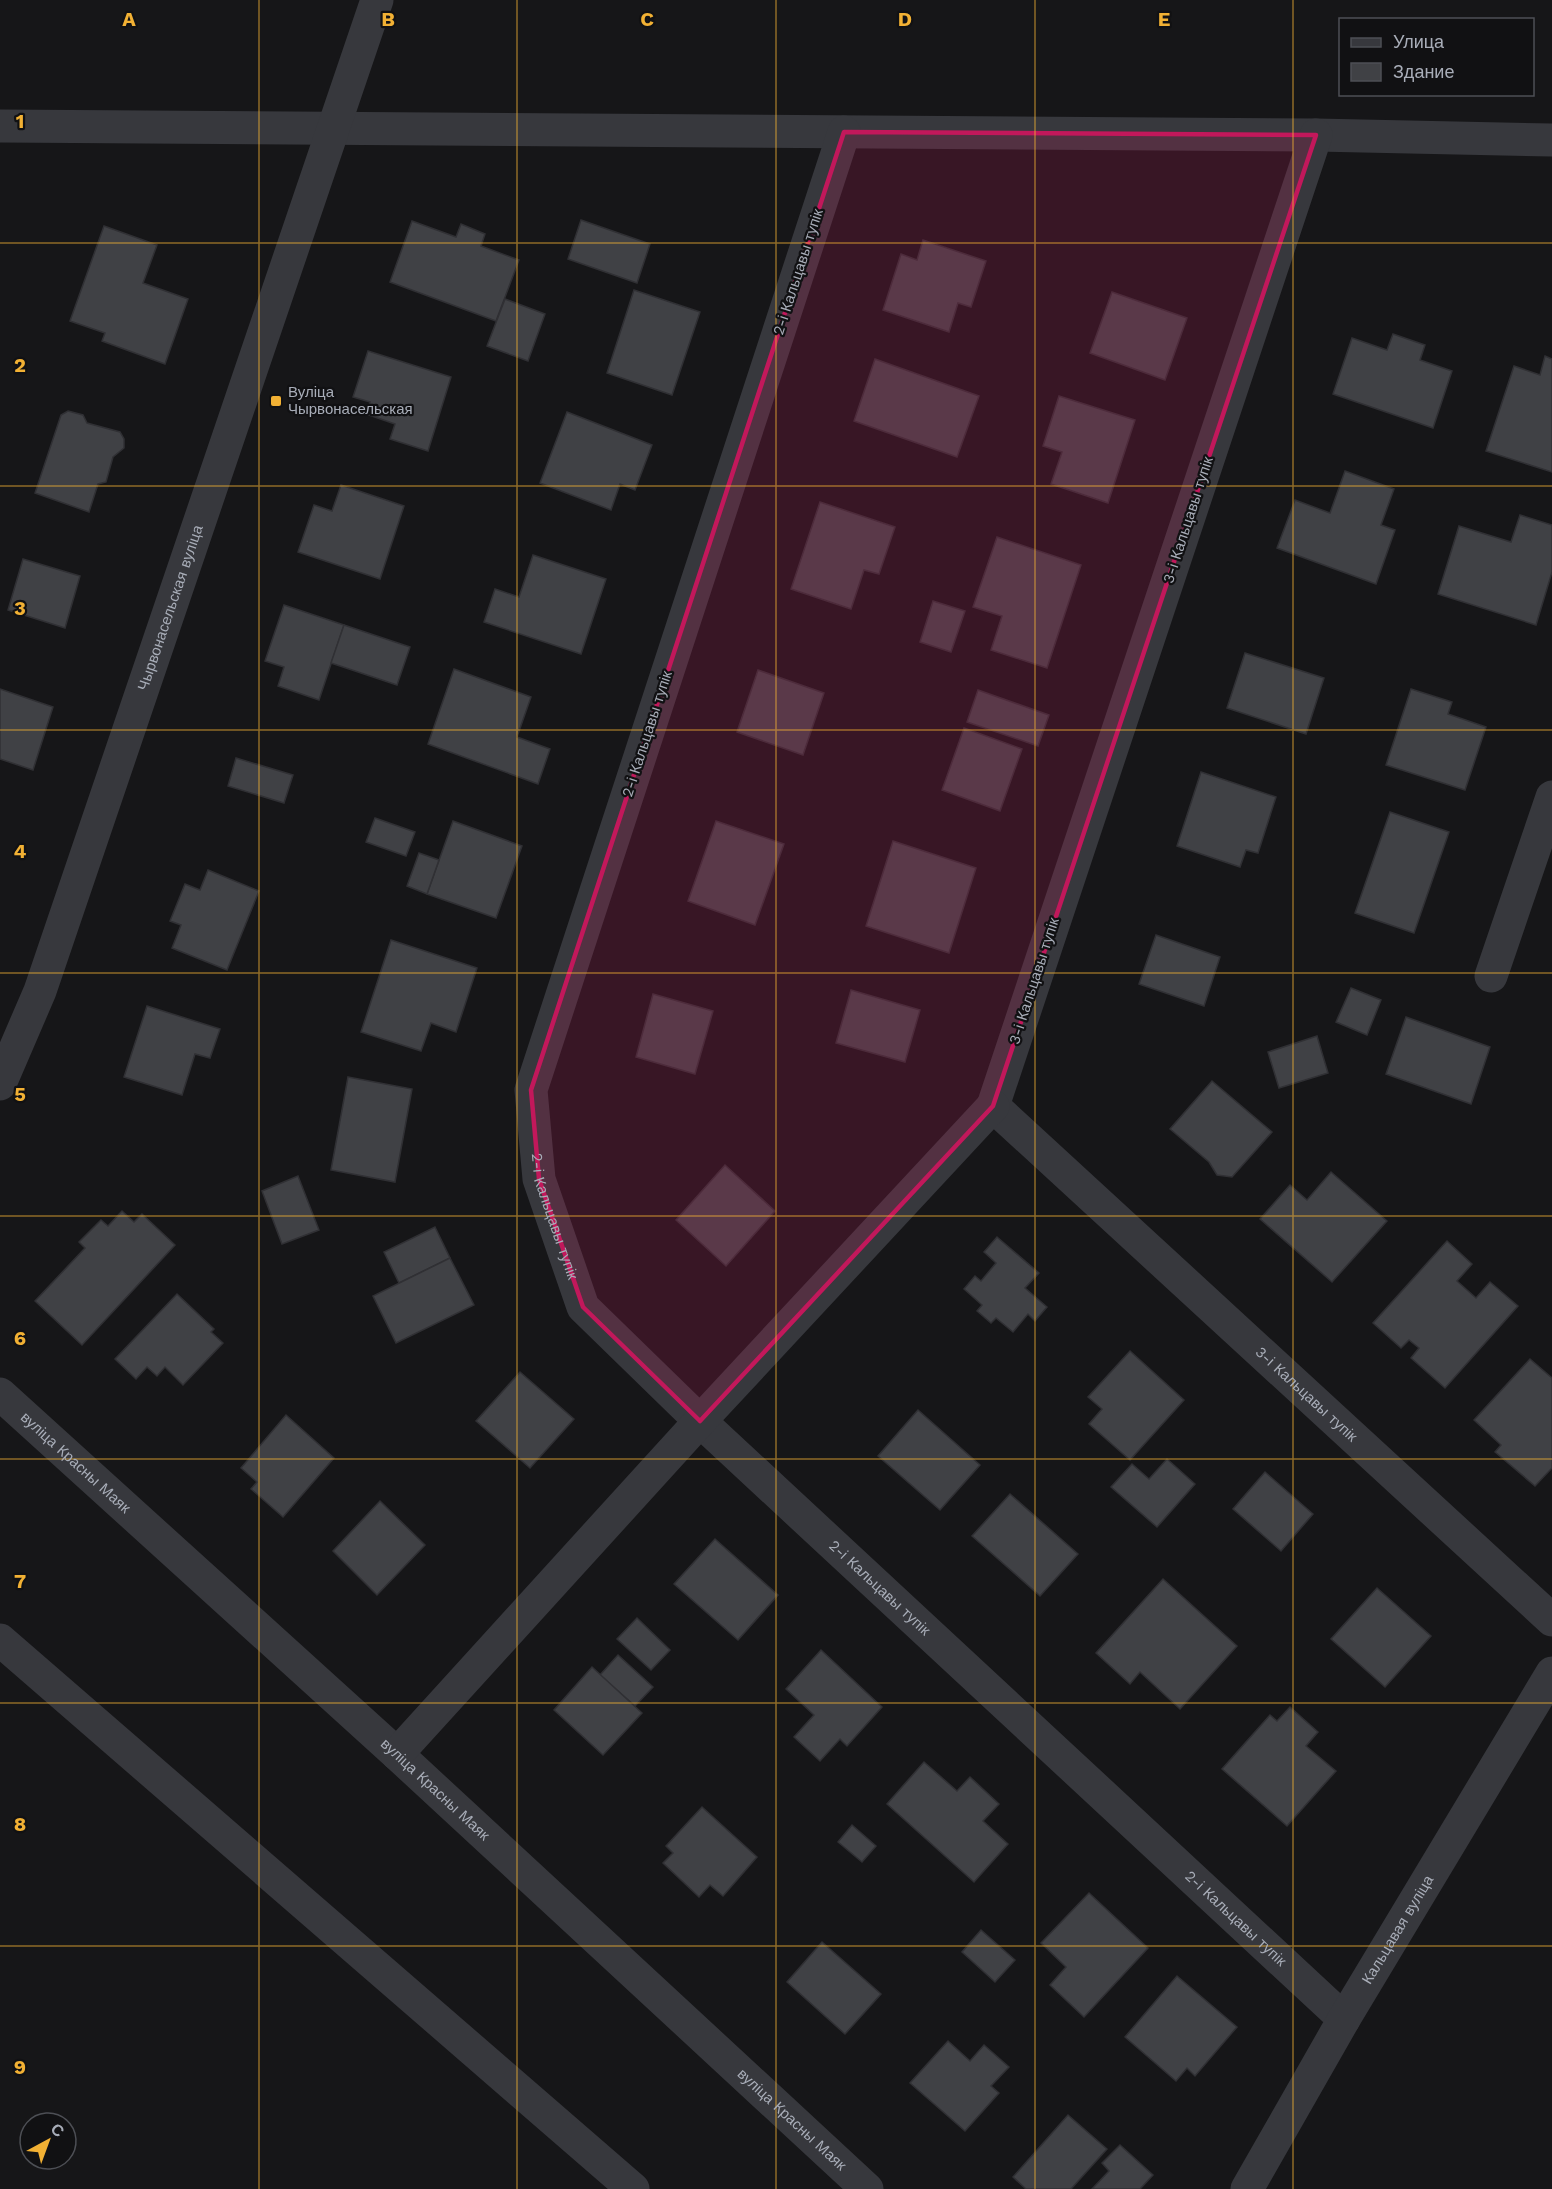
<svg xmlns="http://www.w3.org/2000/svg" width="1552" height="2189" viewBox="0 0 1552 2189" font-family="'Work Sans',sans-serif">
<rect width="100%" height="100%" fill="#161618"/>
<g fill="#404145" stroke="#303034" stroke-width="1.5">
<polygon points="581,220 650,244 637,283 568,259"/>
<polygon points="412,221 456,237 461,224 485,234 481,246 519,260 496,321 390,282"/>
<polygon points="104,226 157,245 143,283 188,299 165,364 102,341 105,333 70,321"/>
<polygon points="923,240 986,261 971,307 958,303 949,332 883,310 901,254 917,260"/>
<polygon points="634,290 700,312 672,395 607,373"/>
<polygon points="1112,292 1187,318 1165,380 1090,353"/>
<polygon points="505,299 545,314 528,361 487,346"/>
<polygon points="1393,334 1425,345 1420,360 1452,371 1433,428 1333,394 1352,338 1387,350"/>
<polygon points="368,351 451,377 428,451 390,439 395,424 366,414 370,402 353,397"/>
<polygon points="1545,356 1552,359 1552,472 1486,451 1514,366 1540,375"/>
<polygon points="875,359 979,396 957,457 854,421"/>
<polygon points="1059,396 1135,420 1108,503 1051,484 1062,452 1043,446"/>
<polygon points="68,411 83,415 87,423 120,432 124,439 124,448 113,457 106,482 98,484 89,512 35,493 61,415"/>
<polygon points="567,412 652,445 635,490 620,484 611,510 540,483"/>
<polygon points="1345,471 1394,489 1381,525 1395,530 1376,584 1277,548 1295,500 1330,513"/>
<polygon points="341,485 404,506 380,579 298,552 314,505 332,511"/>
<polygon points="820,502 895,527 879,574 864,570 851,609 791,589"/>
<polygon points="1520,515 1552,525 1552,572 1536,625 1438,594 1459,526 1511,542"/>
<polygon points="997,537 1081,565 1047,668 991,650 1002,616 973,607"/>
<polygon points="533,555 606,579 581,654 484,622 495,589 519,597"/>
<polygon points="23,559 80,576 65,628 8,610"/>
<polygon points="933,601 965,611 951,652 920,642"/>
<polygon points="284,605 344,625 319,700 278,686 284,667 265,661"/>
<polygon points="344,625 410,647 397,685 331,663"/>
<polygon points="1245,653 1324,678 1306,734 1227,708"/>
<polygon points="454,669 531,697 517,737 550,749 538,784 428,744"/>
<polygon points="758,670 824,693 803,755 737,732"/>
<polygon points="0,689 53,707 33,770 0,759"/>
<polygon points="1411,689 1452,702 1448,714 1486,727 1465,790 1386,765"/>
<polygon points="978,690 1049,715 1038,746 967,722"/>
<polygon points="964,728 1022,749 1000,811 942,790"/>
<polygon points="236,758 293,775 284,803 228,786"/>
<polygon points="1201,772 1276,797 1258,853 1246,850 1240,867 1177,846"/>
<polygon points="1390,812 1449,832 1414,933 1355,913"/>
<polygon points="375,818 415,832 406,856 366,842"/>
<polygon points="453,821 522,846 496,918 427,894"/>
<polygon points="716,821 784,844 755,925 688,901"/>
<polygon points="893,841 976,868 949,953 866,926"/>
<polygon points="419,853 439,860 427,894 407,886"/>
<polygon points="208,870 259,891 227,970 172,948 181,925 170,921 185,884 200,890"/>
<polygon points="1156,935 1220,957 1204,1006 1139,984"/>
<polygon points="391,940 477,968 456,1032 431,1023 421,1051 361,1032"/>
<polygon points="1351,988 1381,1000 1367,1035 1336,1022"/>
<polygon points="851,990 920,1010 905,1062 836,1043"/>
<polygon points="653,994 713,1011 695,1074 636,1057"/>
<polygon points="147,1006 220,1029 210,1058 195,1054 182,1095 124,1077"/>
<polygon points="1406,1017 1490,1047 1471,1104 1386,1074"/>
<polygon points="1317,1036 1328,1073 1279,1088 1268,1052"/>
<polygon points="348,1077 412,1089 395,1182 331,1170"/>
<polygon points="1212,1081 1272,1132 1232,1177 1217,1175 1209,1162 1170,1129"/>
<polygon points="725,1165 775,1211 726,1266 676,1220"/>
<polygon points="1331,1172 1387,1221 1332,1282 1260,1219 1290,1185 1307,1200"/>
<polygon points="298,1176 319,1230 282,1244 262,1191"/>
<polygon points="122,1211 134,1222 142,1214 175,1245 82,1345 35,1301 85,1248 79,1242 101,1220 108,1226"/>
<polygon points="435,1227 450,1258 399,1283 384,1252"/>
<polygon points="997,1237 1039,1273 1025,1288 1047,1307 1035,1321 1028,1314 1013,1332 996,1318 991,1323 977,1311 982,1305 964,1289 975,1276 981,1281 996,1263 984,1252"/>
<polygon points="1447,1241 1472,1264 1457,1281 1476,1298 1490,1282 1518,1306 1445,1388 1411,1358 1419,1348 1409,1340 1401,1348 1373,1323"/>
<polygon points="450,1258 474,1305 396,1343 373,1296"/>
<polygon points="177,1294 214,1329 211,1332 223,1343 183,1385 165,1367 157,1376 147,1367 136,1379 115,1359"/>
<polygon points="1130,1351 1184,1400 1130,1460 1089,1424 1102,1409 1088,1397"/>
<polygon points="1530,1359 1552,1378 1552,1468 1535,1486 1495,1452 1501,1445 1474,1420"/>
<polygon points="520,1372 574,1419 530,1468 476,1421"/>
<polygon points="918,1410 980,1465 940,1510 878,1456"/>
<polygon points="286,1415 334,1458 283,1517 251,1489 257,1482 241,1468"/>
<polygon points="1167,1459 1195,1484 1157,1527 1111,1487 1132,1464 1149,1479"/>
<polygon points="1265,1472 1313,1514 1281,1551 1233,1509"/>
<polygon points="1010,1494 1078,1554 1040,1596 972,1536"/>
<polygon points="380,1501 425,1545 377,1595 333,1551"/>
<polygon points="715,1539 778,1595 738,1640 674,1584"/>
<polygon points="1163,1579 1237,1646 1180,1709 1140,1672 1130,1684 1096,1653"/>
<polygon points="1377,1588 1431,1636 1385,1687 1331,1639"/>
<polygon points="637,1618 670,1650 651,1670 617,1639"/>
<polygon points="821,1650 882,1707 847,1746 840,1739 820,1761 794,1737 814,1715 786,1689"/>
<polygon points="618,1655 653,1687 635,1706 600,1675"/>
<polygon points="592,1667 642,1713 603,1755 554,1710"/>
<polygon points="1290,1707 1318,1732 1306,1746 1336,1771 1287,1826 1222,1769 1270,1715 1277,1721"/>
<polygon points="924,1762 957,1791 970,1777 999,1804 983,1821 1008,1844 974,1882 887,1804"/>
<polygon points="702,1807 757,1857 723,1896 710,1885 699,1897 663,1863 673,1853 666,1846"/>
<polygon points="852,1825 876,1846 862,1862 838,1842"/>
<polygon points="1089,1893 1148,1948 1084,2017 1050,1985 1066,1967 1041,1943"/>
<polygon points="981,1930 1015,1960 995,1982 962,1952"/>
<polygon points="822,1942 881,1994 845,2034 787,1982"/>
<polygon points="1177,1976 1237,2027 1195,2076 1187,2068 1176,2081 1125,2037"/>
<polygon points="948,2041 970,2061 984,2045 1009,2067 991,2086 999,2093 965,2131 910,2083"/>
<polygon points="1068,2115 1107,2149 1071,2189 1026,2189 1013,2177"/>
<polygon points="1120,2145 1153,2175 1140,2189 1092,2189 1109,2171 1102,2163"/>
</g>
<g fill="none" stroke-linecap="round" stroke-linejoin="round">
<g stroke="#37383d" stroke-width="33">
<polyline points="0,126 1316,135 1552,140"/>
<path id="s1" d="M844,132L531,1090L539,1179L583,1307L700,1421L1344,2019"/>
<path id="s2" d="M1316,135L993,1106L1552,1620"/>
<polyline points="1491,976 1552,797"/>
<path id="s3" d="M0,1084L40,991L377,0"/>
<path id="s4" d="M0,1394L397,1754L867,2189"/>
<polyline points="0,1640 633,2189"/>
<polyline points="397,1754 700,1421 993,1106"/>
<path id="s5" d="M1247,2189L1344,2019L1552,1673"/>
</g>
</g>
<path fill="#c2185b" fill-opacity="0.2" stroke="#c2185b" stroke-width="4.5" stroke-linejoin="round" d="M844,132L1316,135L993,1106L700,1421L583,1307L539,1179L531,1090Z"/>
<path fill="none" stroke="#f2b134" stroke-width="1.5" stroke-opacity="0.55" d="M259,0V2189M517,0V2189M776,0V2189M1035,0V2189M1293,0V2189M0,243H1552M0,486H1552M0,730H1552M0,973H1552M0,1216H1552M0,1459H1552M0,1703H1552M0,1946H1552"/>
<rect fill="#f2b134" stroke="#111113" stroke-width="2" x="270" y="395" width="12" height="12" rx="3"/>
<g text-anchor="middle" dominant-baseline="central" stroke-width="4.5" stroke-linejoin="round" paint-order="stroke">
<g font-size="15" fill="#a8adb8" stroke="#111113">
<text transform="translate(798 272) rotate(-72)">2-і Кальцавы тупік</text>
<text transform="translate(1188 520) rotate(-72)">3-і Кальцавы тупік</text>
<text stroke="none"><textPath href="#s3" startOffset="506">Чырвонасельская вуліца</textPath></text>
<text transform="translate(647 734) rotate(-72)">2-і Кальцавы тупік</text>
<text transform="translate(1034 981) rotate(-72)">3-і Кальцавы тупік</text>
<text stroke="none"><textPath href="#s1" startOffset="1137">2-і Кальцавы тупік</textPath></text>
<text stroke="none"><textPath href="#s2" startOffset="1449">3-і Кальцавы тупік</textPath></text>
<text stroke="none"><textPath href="#s4" startOffset="102">вуліца Красны Маяк</textPath></text>
<text stroke="none"><textPath href="#s1" startOffset="1641">2-і Кальцавы тупік</textPath></text>
<text stroke="none"><textPath href="#s4" startOffset="588">вуліца Красны Маяк</textPath></text>
<text stroke="none"><textPath href="#s1" startOffset="2127">2-і Кальцавы тупік</textPath></text>
<text stroke="none"><textPath href="#s5" startOffset="300">Кальцавая вуліца</textPath></text>
<text stroke="none"><textPath href="#s4" startOffset="1074">вуліца Красны Маяк</textPath></text>
</g>
<g font-size="15" fill="#a8adb8" stroke="#111113" text-anchor="start">
<text x="288" y="392">Вуліца<tspan x="288" dy="17">Чырвонасельская</tspan></text>
</g>
</g>
<g font-size="20" text-anchor="middle" font-weight="bold" fill="#f2b134" stroke="#111113" stroke-width="4.5" stroke-linejoin="round" paint-order="stroke">
<text x="129" y="26">A</text>
<text x="388" y="26">B</text>
<text x="647" y="26">C</text>
<text x="905" y="26">D</text>
<text x="1164" y="26">E</text>
<text x="20" y="128">1</text>
<text x="20" y="372">2</text>
<text x="20" y="615">3</text>
<text x="20" y="858">4</text>
<text x="20" y="1101">5</text>
<text x="20" y="1345">6</text>
<text x="20" y="1588">7</text>
<text x="20" y="1831">8</text>
<text x="20" y="2074">9</text>
</g>
<rect x="1339" y="18" width="195" height="78" fill="#111113" stroke="#4d4f55" stroke-width="1.5"/>
<rect x="1351" y="38" width="30" height="9" fill="#37383d" stroke="#4d4f55" stroke-width="1.5"/>
<text x="1393" y="48" font-size="18" fill="#a8adb8">Улица</text>
<rect x="1351" y="63" width="30" height="18" fill="#404145" stroke="#4d4f55" stroke-width="1.5"/>
<text x="1393" y="78" font-size="18" fill="#a8adb8">Здание</text>
<g transform="translate(48 2141) rotate(41)"><circle r="28" fill="#111113" stroke="#4d4f55" stroke-width="1.5"/>
<path d="M0-4.5L10 22L0 15L-10 22Z" fill="#f2b134"/>
<text y="-9" font-size="16" font-weight="bold" text-anchor="middle" fill="#a8adb8">С</text>
</g>
</svg>
